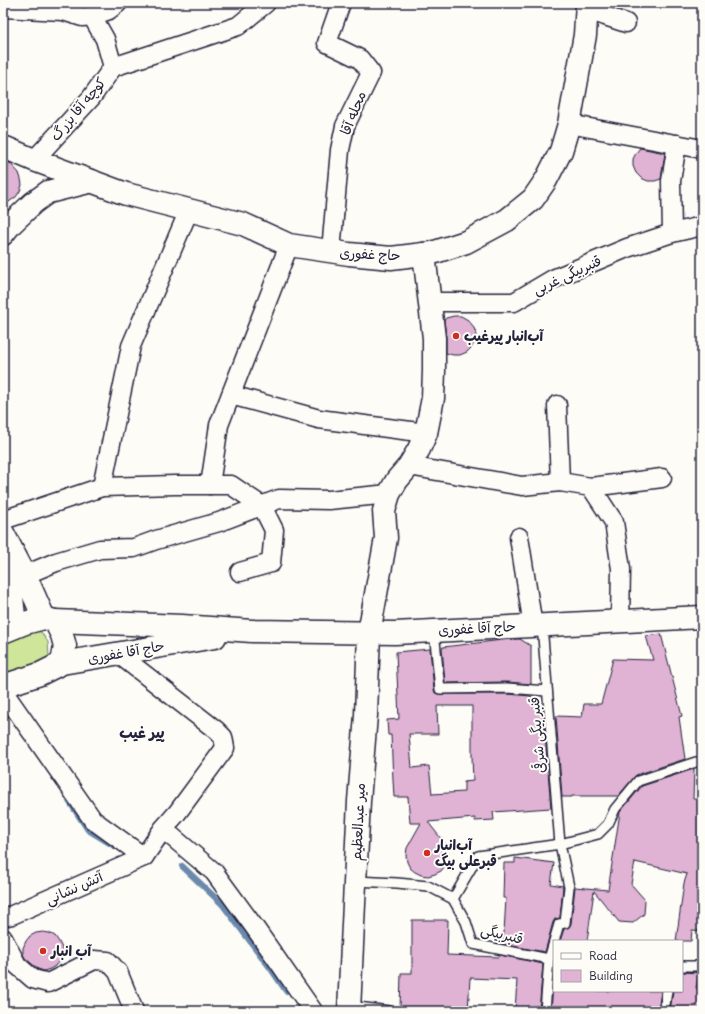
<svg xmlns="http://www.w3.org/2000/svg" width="705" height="1014" viewBox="0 0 705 1014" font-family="Delius,'Playpen Sans Arabic',sans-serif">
<rect width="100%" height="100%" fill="#fdfcf7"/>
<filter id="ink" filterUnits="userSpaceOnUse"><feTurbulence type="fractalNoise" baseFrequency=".025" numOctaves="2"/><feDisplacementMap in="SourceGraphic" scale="8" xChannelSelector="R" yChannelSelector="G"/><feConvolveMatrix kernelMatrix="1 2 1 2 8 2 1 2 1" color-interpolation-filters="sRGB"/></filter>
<g filter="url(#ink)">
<polygon fill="#cee59a" stroke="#78846a" points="28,629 41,632 48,642 49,656 38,668 3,675 3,645 10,638"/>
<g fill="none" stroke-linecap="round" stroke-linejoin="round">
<g stroke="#6a89ac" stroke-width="6">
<polyline points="69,801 88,830 114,846"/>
<polyline points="182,866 222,904 271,969 286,991"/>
</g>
</g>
<g fill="#e0b2d4" stroke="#22223b" fill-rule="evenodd">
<polygon points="640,148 665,153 661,179 655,181 648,181 641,178 636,173 633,166 633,159 636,153"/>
<polygon points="3,161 10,163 19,173 21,179 22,185 20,191 16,197 3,206"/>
<polygon points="454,316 461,316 468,320 473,326 476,333 475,341 472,347 467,352 460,355 453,355 446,353 446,337 444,320 446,318"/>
<polygon points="661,634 682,716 679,717 685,759 636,775 618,796 572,796 572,797 562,797 556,716 582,717 584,704 601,704 613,659 653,660 646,636"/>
<polygon points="511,639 520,639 531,646 531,684 507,682 445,683 442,648 443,648 443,647"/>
<path d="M430,649L434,690L435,693L438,694H507L531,696V698H535L536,710H543L551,808L493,812L494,820L475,821V818L428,822L446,845L448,852V859L445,866L441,871L435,874L428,876L421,875L415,872L410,868L407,862L406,855L407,848L421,823H410L408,797H394L393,780L391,735H388L387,720L399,719L396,652ZM437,706H472V756L473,781L464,782V792L432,794L429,766L412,768L409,734H438Z"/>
<polygon points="694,769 693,799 702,800 702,931 692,930 691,941 676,941 684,883 687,874 635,862 631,884 645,900 644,914 633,923 619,922 594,891 587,941 560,941 564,929 569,927 571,924 575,887 608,890 620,812 642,786"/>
<polygon points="515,858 554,863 551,884 563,886 560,918 555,919 553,922 545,952 502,944 504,932 506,898 503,898 504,863 515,863"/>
<polygon points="412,920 448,920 447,955 499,957 500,955 543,964 539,1011 515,1011 517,980 470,978 468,1011 423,1011 400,1009 401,973 412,973"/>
<polygon points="43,932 49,933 55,936 59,942 62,948 62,955 59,961 55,966 50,969 44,971 38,969 25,958 23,954 23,948 26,941 30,936 36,933"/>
<polygon points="554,972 554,991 661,991 658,1011 551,1011"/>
<polygon points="682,972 699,973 696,988 702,988 702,1011 670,1011 673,991 682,991"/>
</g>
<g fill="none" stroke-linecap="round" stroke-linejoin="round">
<defs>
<g id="lane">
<polyline points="542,625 560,844 569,887 565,923 559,924 554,941"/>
<polyline points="434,631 440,689 507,688 547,691"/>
<polyline points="355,881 397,883 428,886 453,899 466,922 473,944 549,959 545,1011"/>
<polyline points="453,899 478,856 560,844 598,834 608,824 615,809 638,781 696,762 702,762"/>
<polyline points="549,959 554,942"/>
<polyline points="682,966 702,966"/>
<polyline points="350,1006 389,1011"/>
<polyline points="664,1011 667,991"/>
</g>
<g id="street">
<polyline points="3,8 63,11 82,17 92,16"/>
<polyline points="587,10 626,23"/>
<polyline points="113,67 238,26 266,3"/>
<polyline points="569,124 702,149"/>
<polyline points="34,160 91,98 113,67 105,39 92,16 109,10 118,3"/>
<polyline points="672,233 671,181 677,144"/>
<polyline points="331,251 340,150 345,126 371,73 360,59 327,43 341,3"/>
<polyline points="429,302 514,302 553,279 627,248 672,233 702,226"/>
<polyline points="231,395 319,419 426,433"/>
<polyline points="557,405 560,482"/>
<polyline points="409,466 522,486 560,482 591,487 614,522 621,569 620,621"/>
<polyline points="210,485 219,425 289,245"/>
<polyline points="102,487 131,346 189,210"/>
<polyline points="591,487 662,478"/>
<polyline points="3,520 102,487 175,485 231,485 262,506 274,530 271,563 240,572"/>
<polyline points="519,537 533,626"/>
<polyline points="25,575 56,562 100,549 134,548 156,540 219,522 279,499 329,500 389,494"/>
<polyline points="117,653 216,730 223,737 225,748 177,813 163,829"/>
<polyline points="3,691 93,820 144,857 163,829 214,872 255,928 313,1011"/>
<polyline points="3,917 12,915 144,857"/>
<polyline points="3,938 17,965 33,979 48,983 94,960 108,961 118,972 134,1011"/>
</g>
<g id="secondary">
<polyline points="3,149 6,148 34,160 126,194 243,224 289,245 349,254 391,258 432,253 466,242 507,220 533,199 546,180 561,151 569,124 585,35 587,3"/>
<polyline points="3,234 11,224 33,203 48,192 92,181"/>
<polyline points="3,533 25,575 44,618"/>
<polyline points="7,548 15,626"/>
<polyline points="55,621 182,626 252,631 395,633 702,617"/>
<polyline points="3,632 25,623 44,618 55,621 62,635 65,646 62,663"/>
<polyline points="3,686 40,674 62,663 215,637"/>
<polyline points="349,1011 352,945 359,801 366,715 369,633 386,538 384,511 389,494 397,480 409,466 419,449 426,433 433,398 434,371 434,338 424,254"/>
</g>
</defs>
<use href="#lane" stroke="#22223b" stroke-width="12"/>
<use href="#street" stroke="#22223b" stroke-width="21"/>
<use href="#secondary" stroke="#22223b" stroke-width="25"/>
<use href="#lane" stroke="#fdfcf7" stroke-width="9"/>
<use href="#street" stroke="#fdfcf7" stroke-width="18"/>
<use href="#secondary" stroke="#fdfcf7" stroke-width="22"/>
</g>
</g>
<g fill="#c8321e" stroke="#fdfcf7" stroke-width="1.5">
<circle cx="456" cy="336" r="4"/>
<circle cx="427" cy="853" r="4"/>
<circle cx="43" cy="951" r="4"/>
</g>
<g text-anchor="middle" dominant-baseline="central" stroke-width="4" stroke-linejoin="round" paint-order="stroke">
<g font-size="14" fill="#22223b" stroke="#fdfcf7">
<text transform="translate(78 109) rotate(-50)">کوچه آقا بزرگ</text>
<text transform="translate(353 113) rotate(-68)">محله آقا</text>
<text transform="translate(370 254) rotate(3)">حاج غفوری</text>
<text transform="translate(567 275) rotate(-25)">قنبربیگی غربی</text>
<text transform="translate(477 628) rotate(-3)">حاج آقا غفوری</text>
<text transform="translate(126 652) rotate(-10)">حاج آقا غفوری</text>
<text transform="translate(537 735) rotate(-95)">قنبر بیگی شرقی</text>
<text transform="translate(358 822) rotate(-87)">میر عبدالعظیم</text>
<text transform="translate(74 888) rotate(-24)">آتش نشانی</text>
<text transform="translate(502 934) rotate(14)">قنبربیگی</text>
</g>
<g font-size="14" font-weight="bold" fill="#22223b" stroke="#fdfcf7" text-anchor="start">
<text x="464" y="336">آب‌انبار پیرغیب</text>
<text x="435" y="845">آب‌انبار<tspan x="435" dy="16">قبرعلی بیگ</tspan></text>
<text x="51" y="951">آب انبار</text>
</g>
<g font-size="15" font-weight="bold" fill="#22223b" stroke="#fdfcf7">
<text x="142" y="732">پیر غیب</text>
</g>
</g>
<rect width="705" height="1014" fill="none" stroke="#fdfcf7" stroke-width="16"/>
<rect x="8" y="8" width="689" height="998" fill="none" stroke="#22223b" stroke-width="1.5" filter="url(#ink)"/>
<rect x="553" y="940" width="130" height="52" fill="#fdfcf7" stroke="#a5a5ac"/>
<rect x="561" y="953" width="20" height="6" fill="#fdfcf7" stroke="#a5a5ac"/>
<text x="589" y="960" font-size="12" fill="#22223b">Road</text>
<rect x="561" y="970" width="20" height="12" fill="#e0b2d4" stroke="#a5a5ac"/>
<text x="589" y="980" font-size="12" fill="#22223b">Building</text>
</svg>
